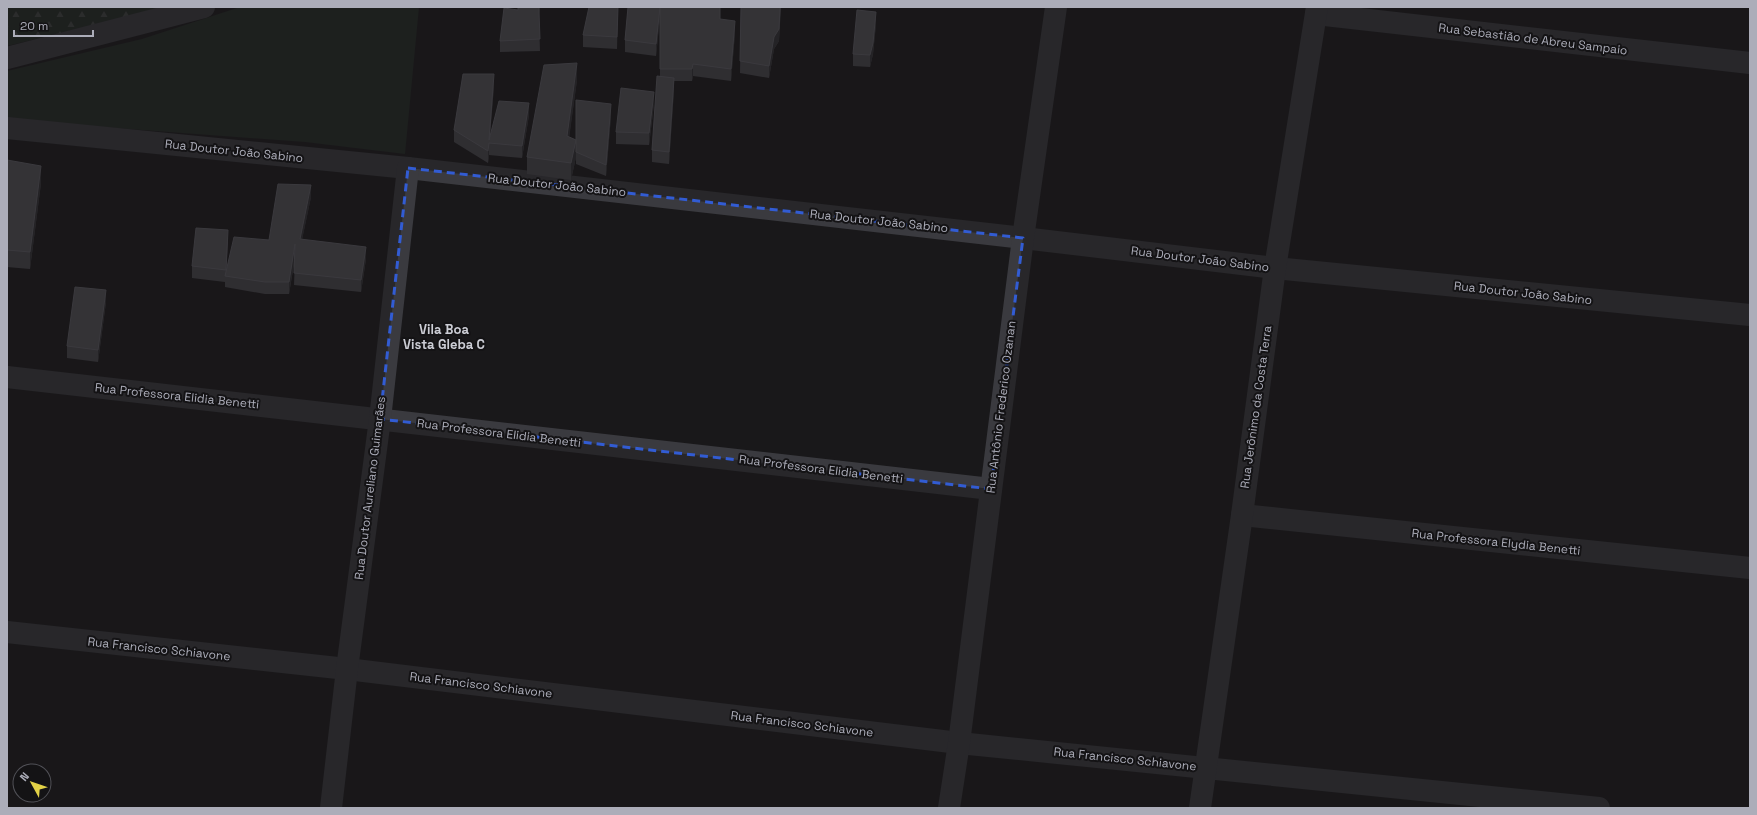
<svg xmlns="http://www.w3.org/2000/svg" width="1757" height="815" viewBox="0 0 1757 815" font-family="'Space Grotesk',sans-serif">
<defs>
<pattern id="forest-firs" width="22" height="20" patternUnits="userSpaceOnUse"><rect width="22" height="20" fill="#232a25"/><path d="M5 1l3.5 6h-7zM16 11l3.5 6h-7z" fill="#404643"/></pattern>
</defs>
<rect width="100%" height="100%" fill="#19181a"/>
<polygon fill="url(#forest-firs)" points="7,7 168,7 7,46"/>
<polygon fill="#232a25" points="240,7 419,7 405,154 305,142 7,120 7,71 142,39"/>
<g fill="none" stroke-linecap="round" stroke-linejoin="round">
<g stroke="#3a3a3f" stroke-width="22">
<polyline points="1316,14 1750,63"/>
<polyline points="7,58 204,7"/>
<polyline points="7,128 408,168 1023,238 1275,268 1750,315"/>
<polyline points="7,377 991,489"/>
<polyline points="1242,515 1750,568"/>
<polyline points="7,632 347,669 959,743 1599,808"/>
<polyline points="331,808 347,669 380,419 408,168"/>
<polyline points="949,808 959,743 1023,238 1056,7"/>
<polyline points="1200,808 1242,515 1275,268 1317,7"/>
</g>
</g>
<g fill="#4a494f">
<polygon points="618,7 617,49 583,47 583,35"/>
<polygon points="628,7 720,19 735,33 731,81 693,76 692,81 674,81 674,90 669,164 652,162 652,150 660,76 660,17 656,56 625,52 625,40"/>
<polygon points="741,7 781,7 779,41 774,49 769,78 740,73"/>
<polygon points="518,10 539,22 540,51 500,52 500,41"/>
<polygon points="876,24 873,54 870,67 853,66 853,54"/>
<polygon points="577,80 569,137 576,140 611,116 606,176 576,164 576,157 571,180 527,174 527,157"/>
<polygon points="494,86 490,136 529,115 522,158 489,155 488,163 454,142 454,130"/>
<polygon points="654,104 649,145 616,144 616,132"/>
<polygon points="7,160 41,183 30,269 7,267"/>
<polygon points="311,197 302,239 366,259 361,292 294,285 295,258 289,294 265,294 225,287 225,282 192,278 192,266 228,242 226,269 269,240"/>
<polygon points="106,302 98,362 67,358 67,346"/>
</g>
<g fill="#323135">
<polygon points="539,7 540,7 539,25"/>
<polygon points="660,7 660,15 656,56 656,44"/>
<polygon points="780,7 779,41 774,49 769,78 769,66 774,37"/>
<polygon points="876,12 876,24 873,54 870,67 870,55"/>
<polygon points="735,21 735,33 731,81 731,69"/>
<polygon points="577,63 577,80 567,154 567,136"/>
<polygon points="693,64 693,76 692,81 692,69"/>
<polygon points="494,74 494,86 489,143"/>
<polygon points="674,78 674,90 669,164 669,152"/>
<polygon points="654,92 654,104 649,145 649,133"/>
<polygon points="529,103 529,115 522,158 522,146"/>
<polygon points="611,104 611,116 606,176 606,165"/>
<polygon points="576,140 576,157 571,180 571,163"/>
<polygon points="489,143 489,155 488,163 488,151"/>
<polygon points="41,166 41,183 30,269 30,252"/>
<polygon points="311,185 311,197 300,250 300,239"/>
<polygon points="228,230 228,242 226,276 226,270"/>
<polygon points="295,244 295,256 289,294 289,282"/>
<polygon points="366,247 366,259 361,292 361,280"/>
<polygon points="106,290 106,302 98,362 98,350"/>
</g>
<g fill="#55545a" stroke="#626269">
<polygon points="518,7 539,7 539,13 540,39 500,41 504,8 518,10"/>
<polygon points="589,7 618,7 617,37 583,35"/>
<polygon points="628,7 660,7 656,44 625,40"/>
<polygon points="660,7 720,7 720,19 735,21 731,69 693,64 692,69 660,69"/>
<polygon points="741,7 780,7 779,29 774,37 769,66 740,61"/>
<polygon points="857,10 876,12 873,43 870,55 853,54"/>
<polygon points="577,63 567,136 576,140 571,163 527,157 544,65"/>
<polygon points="463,74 494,74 489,140 499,101 529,103 522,146 489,143 488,151 454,130"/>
<polygon points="657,76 674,78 669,152 652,150"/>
<polygon points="621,88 654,92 649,133 616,132"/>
<polygon points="576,100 611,104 606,165 576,152"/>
<polygon points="7,160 41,166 30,252 7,250"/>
<polygon points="278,184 311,185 300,239 366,247 361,280 294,273 295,244 289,282 265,282 225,276 234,237 269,240"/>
<polygon points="196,228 228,230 226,270 192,266"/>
<polygon points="75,287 106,290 98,350 67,346"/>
</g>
<path d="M0 0H1757V815H0ZM408,168L1023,238L991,489L380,419Z" fill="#19181a" fill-opacity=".55" fill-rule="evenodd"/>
<path fill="none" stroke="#325cd3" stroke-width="3" stroke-dasharray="8 5" stroke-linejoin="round" d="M408,168L1023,238L991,489L380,419Z"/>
<g text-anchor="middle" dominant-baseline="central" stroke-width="4" stroke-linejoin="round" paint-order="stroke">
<g font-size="12" fill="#acadb9" stroke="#141315">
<text transform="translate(1533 39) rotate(7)">Rua Sebastião de Abreu Sampaio</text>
<text transform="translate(234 151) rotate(6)">Rua Doutor João Sabino</text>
<text transform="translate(557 185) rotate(6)">Rua Doutor João Sabino</text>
<text transform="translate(879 221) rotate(6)">Rua Doutor João Sabino</text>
<text transform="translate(1200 259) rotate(7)">Rua Doutor João Sabino</text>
<text transform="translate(1523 293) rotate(6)">Rua Doutor João Sabino</text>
<text transform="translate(177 396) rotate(6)">Rua Professora Elidia Benetti</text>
<text transform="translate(1001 407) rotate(-83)">Rua Antônio Frederico Ozanan</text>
<text transform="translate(1256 407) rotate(-82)">Rua Jerônimo da Costa Terra</text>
<text transform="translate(499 433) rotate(7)">Rua Professora Elidia Benetti</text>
<text transform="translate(821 469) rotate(7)">Rua Professora Elidia Benetti</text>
<text transform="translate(370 488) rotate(-83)">Rua Doutor Aureliano Guimarães</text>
<text transform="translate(1496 542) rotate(6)">Rua Professora Elydia Benetti</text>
<text transform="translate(159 649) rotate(6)">Rua Francisco Schiavone</text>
<text transform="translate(481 685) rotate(7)">Rua Francisco Schiavone</text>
<text transform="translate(802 724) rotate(7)">Rua Francisco Schiavone</text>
<text transform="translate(1125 759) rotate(6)">Rua Francisco Schiavone</text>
</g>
<g font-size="13" font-weight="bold" fill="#cccdd5" stroke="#141315">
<text x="444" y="329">Vila Boa<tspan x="444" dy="15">Vista Gleba C</tspan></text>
</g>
</g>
<rect width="1757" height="815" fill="none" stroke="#acadb9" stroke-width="16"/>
<g transform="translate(32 783) rotate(310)"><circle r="19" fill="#141315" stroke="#515157"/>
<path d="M0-3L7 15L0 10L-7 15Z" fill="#e3d247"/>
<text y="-6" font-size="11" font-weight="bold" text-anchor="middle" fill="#acadb9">N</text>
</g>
<path d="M14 30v6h79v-6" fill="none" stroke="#acadb9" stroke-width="2"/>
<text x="20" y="30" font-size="12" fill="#acadb9" stroke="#141315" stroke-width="3" paint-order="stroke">20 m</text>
</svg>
